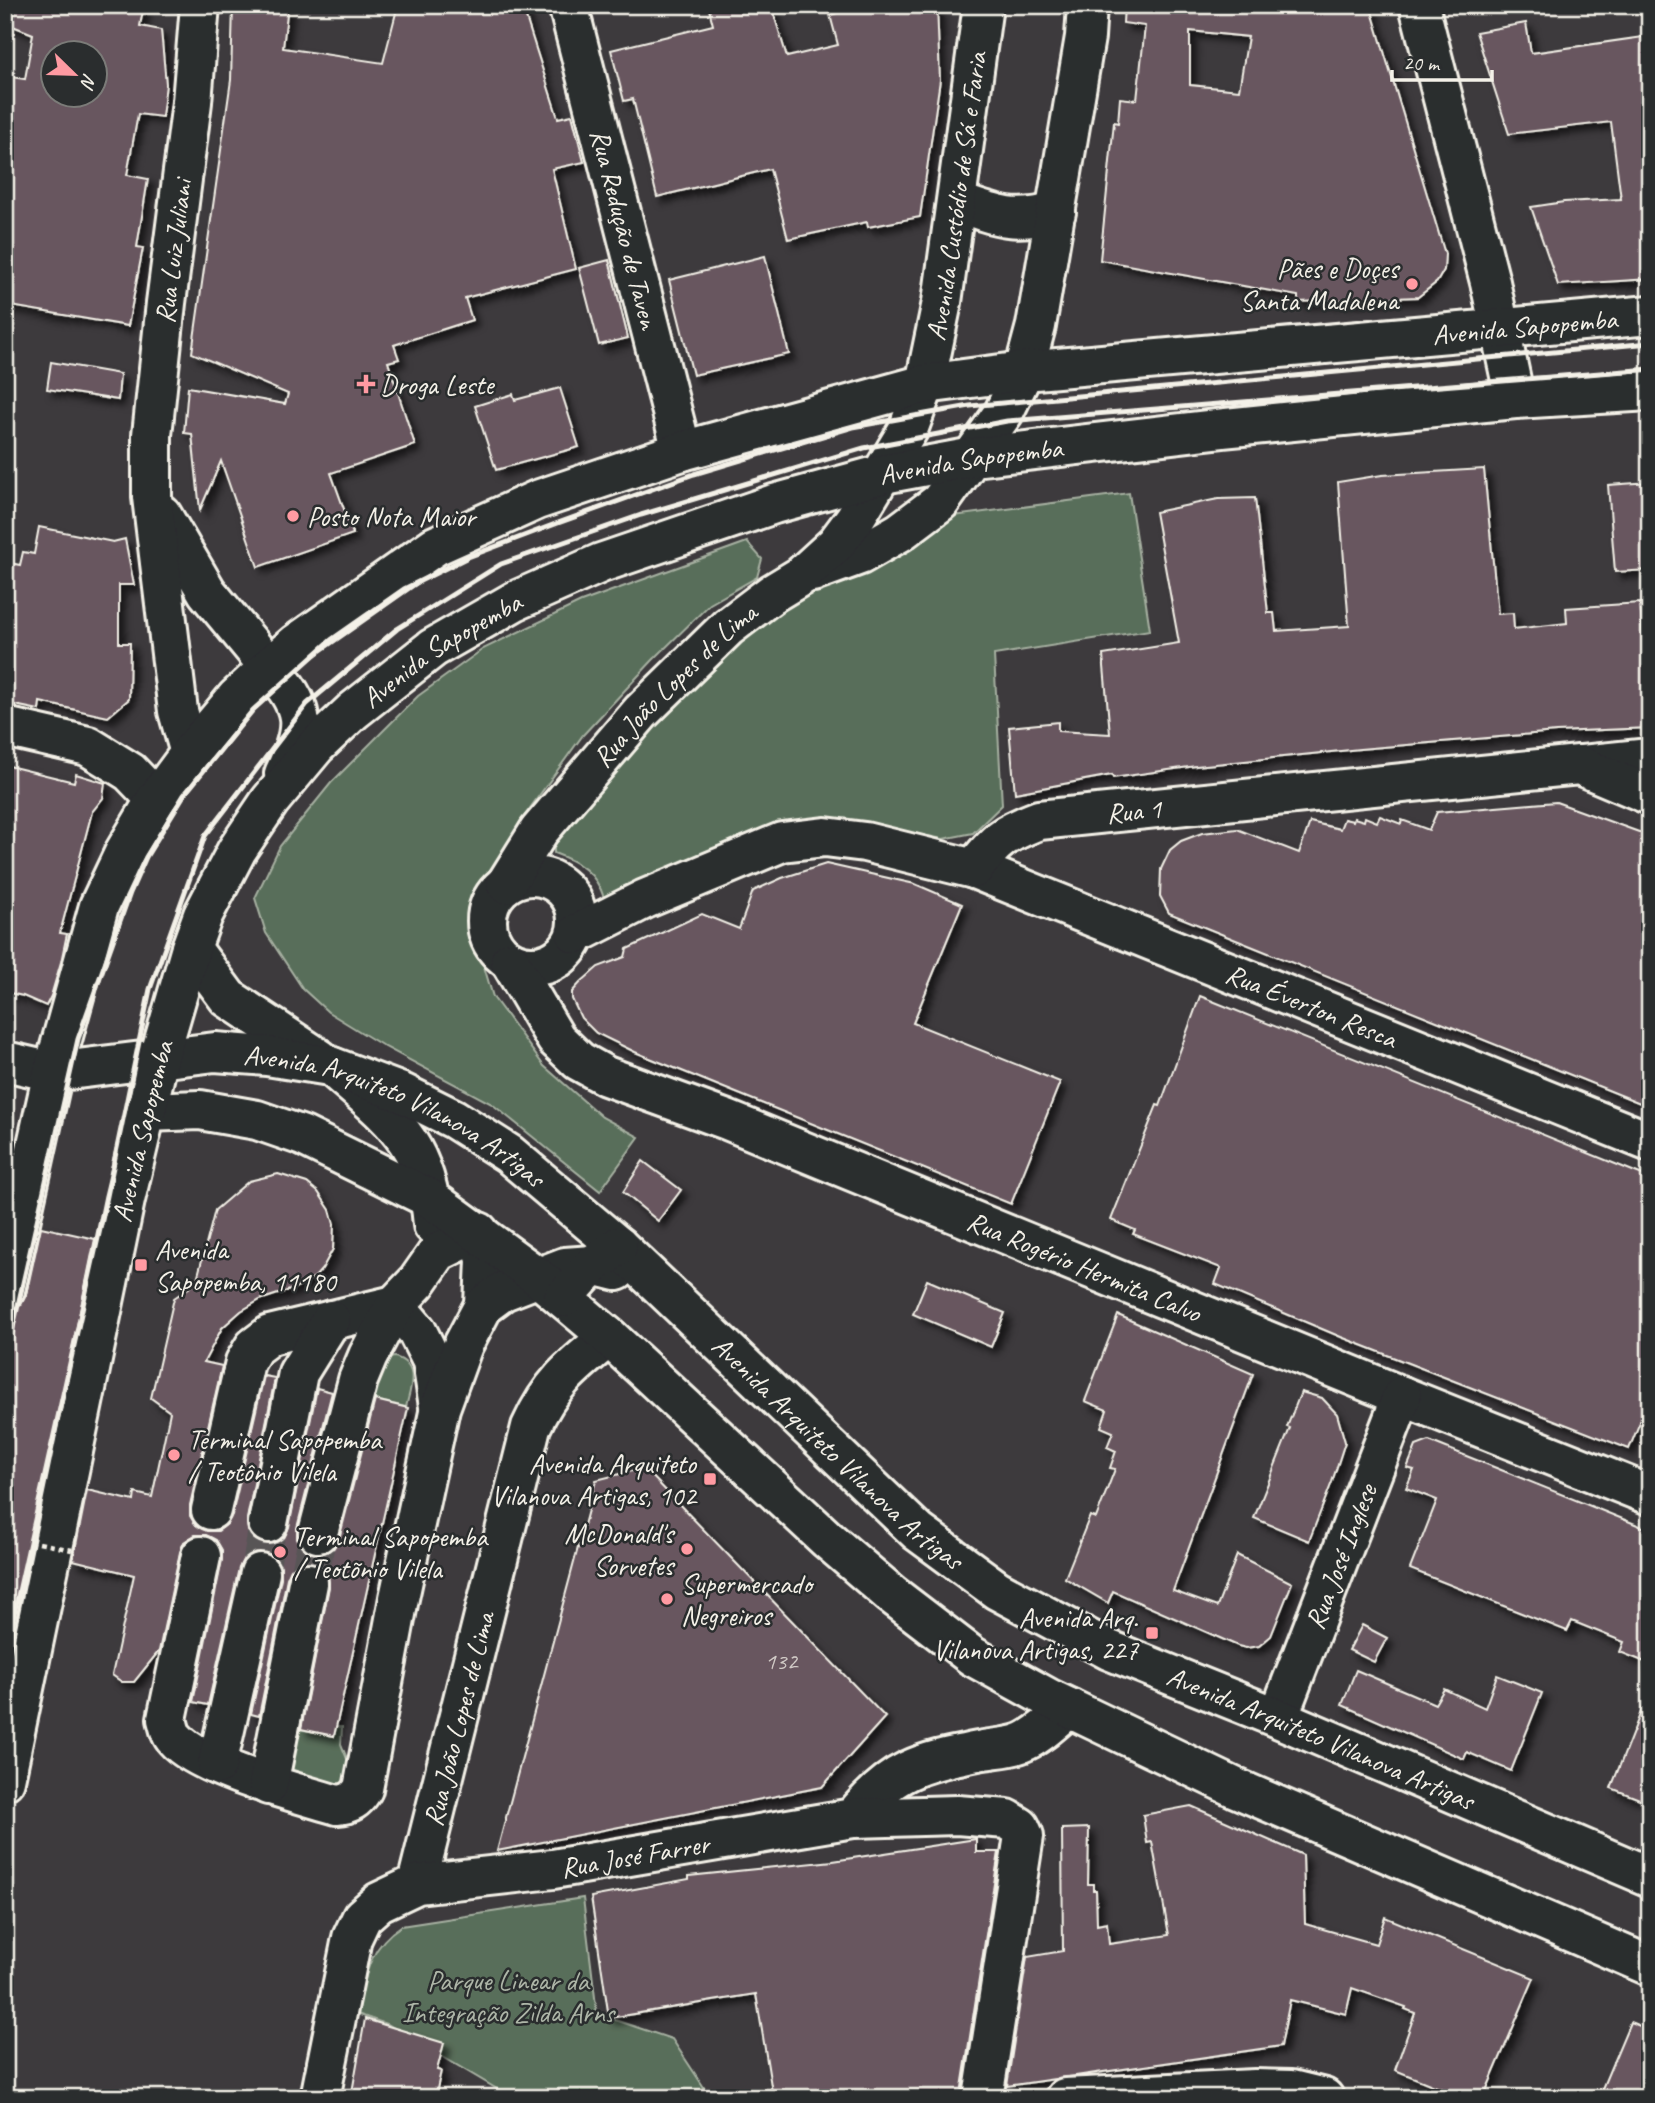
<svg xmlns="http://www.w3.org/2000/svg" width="1655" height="2103" viewBox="0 0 1655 2103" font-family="Caveat,sans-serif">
<defs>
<filter id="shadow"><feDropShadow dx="6" dy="6" stdDeviation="3.5" flood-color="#0009"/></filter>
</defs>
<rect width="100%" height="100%" fill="#3d3a3d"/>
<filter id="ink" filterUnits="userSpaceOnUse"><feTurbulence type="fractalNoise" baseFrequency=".0143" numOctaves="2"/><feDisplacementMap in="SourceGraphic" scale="14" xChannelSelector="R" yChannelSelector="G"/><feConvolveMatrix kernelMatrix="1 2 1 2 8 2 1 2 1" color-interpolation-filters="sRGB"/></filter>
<g filter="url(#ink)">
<g fill="#596e5a" stroke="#a6b0a1" stroke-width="2">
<path d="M1129,493L1150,630L994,655L1002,805L973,833L943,839L870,825L620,902L604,898C596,872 578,862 554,853V839L644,722L847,530Z"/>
<polygon points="747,542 762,559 757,577 710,604 653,660 583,735 520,822 484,892 476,939 493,997 544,1066 602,1117 639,1137 600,1191 492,1104 385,1047 328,1012 303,989 266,933 255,898 280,846 331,783 418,696 483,649 581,602"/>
<path d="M395,1357C420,1365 411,1387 406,1407L367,1398L383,1359Z"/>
<polygon points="336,1727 342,1727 341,1744 352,1771 344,1785 317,1791 290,1771 294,1728 333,1736"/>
<path d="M583,1898L597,2014L672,2039L711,2098H501L502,2092L389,2025L357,2014C365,1979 367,1948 401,1926Z"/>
</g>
<g fill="#68575f" stroke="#f4f1e8" stroke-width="2" fill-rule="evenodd" filter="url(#shadow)">
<path d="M5,5H144L140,26L161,30L166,84L162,117L138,114L127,175L148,179L137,247L143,248L128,326L5,305V76L25,79L33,34L5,23ZM52,52H94V94H52Z"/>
<polygon points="233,5 288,5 283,48 383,63 398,5 522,5 558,118 572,115 584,162 552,169 576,269 465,298 472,320 394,345 399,359 388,362 415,445 331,473 353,534 258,567 221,461 200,510 192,434 184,433 188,387 285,404 288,394 192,353 231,80"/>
<polygon points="708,5 771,5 787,57 838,45 830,15 866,5 937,5 940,80 920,217 868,227 867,222 788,239 770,169 657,197 633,99 624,101 611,50 713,25"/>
<path d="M1124,5H1370L1445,254L1444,270L1437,282L1418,297L1298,302V296L1100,260L1114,122L1118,123L1120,98L1137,100L1145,26L1123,23ZM1190,31L1248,37L1239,90L1190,85Z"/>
<polygon points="1526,23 1531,53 1650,36 1650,279 1558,285 1531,207 1564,202 1621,199 1611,122 1509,134 1476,32"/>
<polygon points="765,256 789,354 693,375 669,280"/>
<polygon points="609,260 628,338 599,345 579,268"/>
<polygon points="51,362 120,374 118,400 47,389"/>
<polygon points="560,388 579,447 496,470 475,406 513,394 515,400"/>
<polygon points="1484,469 1498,614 1513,613 1514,629 1567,623 1566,608 1640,603 1650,728 1556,732 1360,749 1196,766 1113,778 1112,775 1015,793 1009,727 1058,722 1058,731 1110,734 1103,655 1179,643 1155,512 1218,499 1255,498 1268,613 1274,613 1276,631 1349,626 1338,482 1382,475"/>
<polygon points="1650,482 1650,570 1615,572 1608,485"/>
<polygon points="39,527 113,542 125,539 134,585 119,585 119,643 130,643 129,699 108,717 40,702 39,710 5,703 5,562 20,565 23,552 34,554"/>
<polygon points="5,765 74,782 76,774 105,783 103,798 92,812 60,933 67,934 61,962 51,996 46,1006 23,996 5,992"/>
<polygon points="1556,802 1650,836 1650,1107 1169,913 1160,896 1161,869 1170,850 1181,841 1202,833 1237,829 1299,853 1310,822 1340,829 1344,819 1353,821 1354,818 1364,821 1365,817 1377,822 1380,816 1401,824 1402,820 1429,830 1437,812"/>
<polygon points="826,864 915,884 962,904 913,1023 1060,1082 1011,1204 635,1052 596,1033 581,1018 572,999 572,992 581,982 598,967 625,957 627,949 702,914 739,929 753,891 782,878"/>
<polygon points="1200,996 1650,1178 1650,1397 1629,1449 1341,1337 1215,1284 1221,1268 1133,1234 1135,1230 1111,1220 1157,1105 1160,1106"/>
<polygon points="643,1161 681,1190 658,1221 623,1192"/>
<polygon points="278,1174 307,1183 318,1192 330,1210 334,1224 333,1249 322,1269 315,1277 293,1289 260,1300 241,1311 222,1328 204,1362 222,1366 190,1505 190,1516 196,1525 207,1531 218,1531 227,1524 232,1515 264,1376 275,1378 247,1519 248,1531 253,1539 263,1544 274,1544 284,1538 289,1527 317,1388 332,1392 297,1528 297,1539 303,1549 313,1554 324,1554 333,1549 339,1539 375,1400 408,1408 334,1736 301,1729 329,1587 328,1575 322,1566 312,1561 300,1563 291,1569 287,1578 259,1716 251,1714 281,1578 281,1566 274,1557 264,1552 253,1552 244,1558 239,1568 208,1705 193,1702 222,1560 222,1550 216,1540 206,1535 195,1535 184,1542 180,1552 159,1651 134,1682 122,1682 112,1675 134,1575 73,1560 87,1490 134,1501 135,1493 152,1497 170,1412 151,1398 174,1298 196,1283 215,1210 249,1181"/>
<polygon points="41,1227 95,1239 11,1644 5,1644 5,1311 12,1311 21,1305 26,1295"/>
<polygon points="927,1280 1005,1313 991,1347 913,1314"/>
<polygon points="1118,1315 1253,1374 1173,1591 1217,1607 1237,1555 1292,1583 1271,1636 1259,1646 1246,1648 1238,1646 1113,1591 1108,1603 1065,1578 1090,1516 1096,1518 1115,1469 1110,1468 1116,1451 1107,1447 1113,1432 1101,1427 1107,1410 1085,1401"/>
<polygon points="1301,1392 1322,1398 1337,1414 1345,1442 1332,1482 1309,1541 1254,1518 1290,1428 1287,1427"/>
<polygon points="1429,1441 1650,1530 1650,1664 1620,1652 1624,1642 1572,1621 1567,1631 1410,1569 1437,1500 1406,1488 1414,1470 1407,1468 1416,1446"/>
<polygon points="644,1468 885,1717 822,1787 497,1851 596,1480"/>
<polygon points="1362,1625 1387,1638 1374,1662 1349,1650"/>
<polygon points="1356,1670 1435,1704 1444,1689 1485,1708 1497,1675 1542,1693 1511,1771 1467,1752 1464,1759 1342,1705"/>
<polygon points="1648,1694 1650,1694 1650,1803 1611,1788"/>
<polygon points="1191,1806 1303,1855 1305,1924 1376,1944 1385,1917 1534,1978 1483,2098 1464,2098 1395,2070 1415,2013 1405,2009 1406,2007 1352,1988 1346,2014 1290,2000 1281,2046 1007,2086 1027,1957 1063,1951 1062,1829 1089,1828 1088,1884 1093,1884 1093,1890 1096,1890 1097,1925 1107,1923 1109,1944 1169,1935 1152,1842 1147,1843 1143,1815"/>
<polygon points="976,1839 976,1852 999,1852 961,2094 934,2098 773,2098 756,1994 609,2018 591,1897 689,1879 689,1876 833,1861"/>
<polygon points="365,2019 444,2043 437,2070 441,2071 435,2098 351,2098"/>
<polygon points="1630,2022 1650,2030 1650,2084 1644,2098 1598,2098"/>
</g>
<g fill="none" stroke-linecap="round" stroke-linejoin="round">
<g stroke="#585557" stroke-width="38" stroke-dasharray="38 19" stroke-linecap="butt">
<polyline points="260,1573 268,1523"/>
<polyline points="308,1583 318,1533"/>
</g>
<defs>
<g id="minor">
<path id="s1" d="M568,5L682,451"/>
<polyline points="1419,5 1490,282 1515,399"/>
<path d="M957,202C996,216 1015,224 1056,212"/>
<polyline points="162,515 207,592 269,667"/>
<polyline points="813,572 860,555 900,532 940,502 1004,412 1024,371 1036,326 1085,37 1087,5"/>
<polyline points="5,727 88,746 130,772 156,799"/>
<path id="s2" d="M190,753L178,711L152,497V435L166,303L192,102L200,5"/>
<polyline points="1582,765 1650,758"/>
<path id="s3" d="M974,869L1650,1142"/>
<circle cx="532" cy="921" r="45"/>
<path id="s4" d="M506,884L539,831L641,712L728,627L773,593L801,576L836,544L854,520L908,430L925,384L942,302L983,5"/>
<path id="s5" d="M576,934L645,899L782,842L825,837L865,842L974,869C996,839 1005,833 1039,820L1579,765L1650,795"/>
<path id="s6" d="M510,961L556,1039L579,1061L606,1076L727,1120L1402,1396L1650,1495"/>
<path d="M332,1067C392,1120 426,1140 433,1225"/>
<polyline points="395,1305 417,1331 432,1361 439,1406"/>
<polyline points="211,1510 245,1362 254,1347 270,1335 395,1305"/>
<polyline points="268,1523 298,1373 331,1320"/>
<polyline points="318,1533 358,1380 368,1356 395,1305 417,1282 438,1252 479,1232 486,1260 484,1305"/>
<path d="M201,1556L167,1719C169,1726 170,1734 175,1739C200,1768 298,1793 337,1805C350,1804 356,1800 363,1789L399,1598L440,1408L463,1345L484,1305L503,1291L565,1267L593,1265L617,1271"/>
<path id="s7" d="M1278,1718L1402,1396"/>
<polyline points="217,1765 260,1573"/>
<polyline points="268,1785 308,1583"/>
<path d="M853,1818C892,1769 919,1763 978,1751C992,1748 1008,1748 1021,1743C1039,1736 1054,1720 1069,1708"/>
<path id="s8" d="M417,1884L531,1427C551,1383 572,1367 609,1337"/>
<path id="s9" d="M320,2098L352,1938L362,1917L379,1902L417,1884L553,1869L853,1818L957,1815L1007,1819L1020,1827L1024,1836L983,2098"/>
<polyline points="1065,2098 1255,2089 1291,2090 1324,2098"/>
</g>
<g id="major">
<path d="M269,667C306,707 307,726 284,774"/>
<polyline points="191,948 228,998 320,1059"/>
<path id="s10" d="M5,1061L53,1072L215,1052L267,1056L330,1066L402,1093L454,1119L509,1154L618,1246L918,1532L997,1590L1109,1650L1278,1718L1650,1877"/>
<polyline points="146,1112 200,1110 257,1120 303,1136 431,1199 538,1277 609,1337 828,1540 891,1594 972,1656 1048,1698 1236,1788 1650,1966"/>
<path id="s11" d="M5,1290L53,1072L99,906L125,851L156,799L190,753L237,697L269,667L297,643L435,546L537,500L682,451L925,384L1024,371L1650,315"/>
<polyline points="563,1298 593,1265 618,1246"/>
<path id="s12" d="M5,1780L125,1200L159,1058L191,948L203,915L237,850L270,801L316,746L353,711L433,648L515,601L601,563L774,504L883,474L974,457L1224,428L1515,399L1650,391"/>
</g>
</defs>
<use href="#minor" stroke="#f4f1e8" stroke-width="44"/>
<use href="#major" stroke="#f4f1e8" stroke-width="44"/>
<use href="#minor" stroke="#2a2d2e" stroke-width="38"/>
<use href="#major" stroke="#2a2d2e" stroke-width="38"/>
<g stroke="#f4f1e8" stroke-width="5">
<polyline points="5,1363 78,1039 130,893 146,857 184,795 253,710 331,640 404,589 468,557 558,523 694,474 853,427 970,406 1650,343"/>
<polyline points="5,1654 102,1220 150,989 205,836 307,704 397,629 501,564 641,515 864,448 1007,421 1650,369"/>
</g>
<polyline stroke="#f4f1e8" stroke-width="4.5" stroke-dasharray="5 5" stroke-linecap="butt" points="39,1543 72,1550"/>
</g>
</g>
<g fill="#ff9aa2" stroke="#2a2d2e" stroke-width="2.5">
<circle cx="1412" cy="284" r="7"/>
<path d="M362.5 373.5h7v7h7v7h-7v7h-7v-7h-7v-7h7z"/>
<circle cx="293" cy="516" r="7"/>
<rect x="134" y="1258" width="14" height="14" rx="3.5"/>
<circle cx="174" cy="1455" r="7"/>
<rect x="703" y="1472" width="14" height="14" rx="3.5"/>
<circle cx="687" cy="1549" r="7"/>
<circle cx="280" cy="1552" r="7"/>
<circle cx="667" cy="1599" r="7"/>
<rect x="1145" y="1626" width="14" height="14" rx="3.5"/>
</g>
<g text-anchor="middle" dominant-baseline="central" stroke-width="5" stroke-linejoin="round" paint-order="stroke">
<g font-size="24" fill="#d1cac6">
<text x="781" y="1661">132</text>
</g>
<g font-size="28" fill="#f4f1e8" stroke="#2a2d2e">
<text stroke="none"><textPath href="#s4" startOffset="852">Avenida Custódio de Sá e Faria</textPath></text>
<text stroke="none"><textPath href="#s1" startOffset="231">Rua Redução de Taven</textPath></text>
<text stroke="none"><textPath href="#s2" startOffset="506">Rua Luiz Juliani</textPath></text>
<text stroke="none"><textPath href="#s11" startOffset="2016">Avenida Sapopemba</textPath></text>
<text stroke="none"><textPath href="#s12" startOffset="1818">Avenida Sapopemba</textPath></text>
<text stroke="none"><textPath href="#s12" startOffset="1251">Avenida Sapopemba</textPath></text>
<text stroke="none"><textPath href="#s4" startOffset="262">Rua João Lopes de Lima</textPath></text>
<text stroke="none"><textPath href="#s5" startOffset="600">Rua 1</textPath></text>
<text stroke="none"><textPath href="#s3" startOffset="364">Rua Éverton Resca</textPath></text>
<text stroke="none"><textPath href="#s10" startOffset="406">Avenida Arquiteto Vilanova Artigas</textPath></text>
<text stroke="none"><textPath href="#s12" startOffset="663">Avenida Sapopemba</textPath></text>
<text stroke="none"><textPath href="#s6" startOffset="668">Rua Rogério Hermita Calvo</textPath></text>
<text stroke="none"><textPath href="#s10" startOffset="973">Avenida Arquiteto Vilanova Artigas</textPath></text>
<text stroke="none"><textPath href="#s7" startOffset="173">Rua José Inglese</textPath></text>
<text stroke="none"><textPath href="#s8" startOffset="170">Rua João Lopes de Lima</textPath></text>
<text stroke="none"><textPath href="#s10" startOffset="1540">Avenida Arquiteto Vilanova Artigas</textPath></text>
<text stroke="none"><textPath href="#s9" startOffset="471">Rua José Farrer</textPath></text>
</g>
<g font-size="28" fill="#f4f1e8" stroke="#2a2d2e" text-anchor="start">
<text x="1398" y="268" text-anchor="end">Pães e Doçes<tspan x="1398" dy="32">Santa Madalena</tspan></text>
<text x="380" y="384">Droga Leste</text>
<text x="307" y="516">Posto Nota Maior</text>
<text x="155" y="1249">Avenida<tspan x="155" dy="32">Sapopemba, 11180</tspan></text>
<text x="188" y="1439">Terminal Sapopemba<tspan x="188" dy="32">/ Teotônio Vilela</tspan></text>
<text x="696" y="1463" text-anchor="end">Avenida Arquiteto<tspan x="696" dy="32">Vilanova Artigas, 102</tspan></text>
<text x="673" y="1533" text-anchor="end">McDonald's<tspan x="673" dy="32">Sorvetes</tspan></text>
<text x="294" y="1536">Terminal Sapopemba<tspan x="294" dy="32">/ Teotõnio Vilela</tspan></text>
<text x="681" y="1583">Supermercado<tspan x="681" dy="32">Negreiros</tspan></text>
<text x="1138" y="1617" text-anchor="end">Avenida Arq.<tspan x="1138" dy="32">Vilanova Artigas, 227</tspan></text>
</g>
<g font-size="28" fill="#aeb6a8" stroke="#2a2d2e">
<text x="508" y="1980">Parque Linear da<tspan x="508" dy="32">Integração Zilda Arns</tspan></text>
</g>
</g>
<rect width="1655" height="2103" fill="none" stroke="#2a2d2e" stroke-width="28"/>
<rect x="14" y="14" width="1627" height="2075" fill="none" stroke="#f4f1e8" stroke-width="2.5" filter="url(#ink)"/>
<g transform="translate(74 74) rotate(113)"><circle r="33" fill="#2a2d2e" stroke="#7b7b78" stroke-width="2"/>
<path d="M0-5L12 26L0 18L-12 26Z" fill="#ff9aa2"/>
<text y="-10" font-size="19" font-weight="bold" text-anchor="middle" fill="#f4f1e8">N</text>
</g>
<path d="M1392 70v10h100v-10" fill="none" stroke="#f4f1e8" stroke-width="3.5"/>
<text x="1403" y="70" font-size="21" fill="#f4f1e8" stroke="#2a2d2e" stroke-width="5" paint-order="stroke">20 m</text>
</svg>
